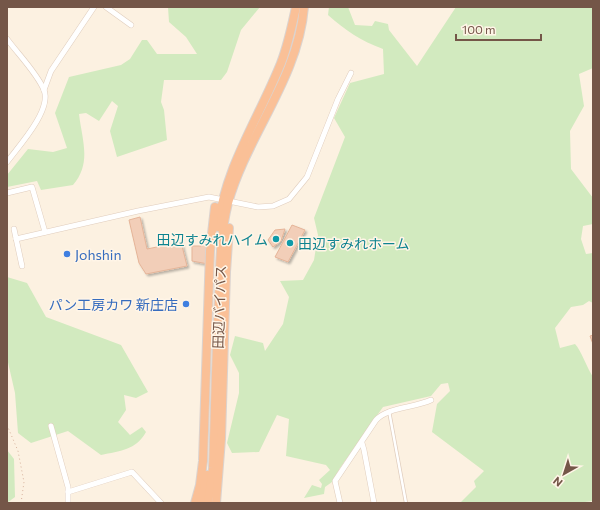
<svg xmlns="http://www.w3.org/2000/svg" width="600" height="510" viewBox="0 0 600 510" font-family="Commissioner,'Noto Sans JP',sans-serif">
<defs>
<filter id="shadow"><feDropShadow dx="2" dy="2" stdDeviation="1" flood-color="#0004"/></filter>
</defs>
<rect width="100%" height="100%" fill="#fcf1e1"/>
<g fill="#d2eabf">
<path d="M168,7H260L241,30L227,72L221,80H164L161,102L164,110L167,140L117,157L110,131L118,106L112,101L99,121L86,113L79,114C82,140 92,163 73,185L41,190L37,181L7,187V175L28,149L53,152L67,148L55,113L69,77L121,65L130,59L142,40H147L157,54H197L186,37L169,22Z"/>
<path d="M329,7H348L355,25L372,26L375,21L388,24L389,30L417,66L456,7H593V68L579,74L584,106L570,131L571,169L593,198V224L583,226L581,239L586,254L593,253V303L589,301L583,305L571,307L555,328L560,348L575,344C581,350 587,368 593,377V501L577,503H460L476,487L474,481L484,471L432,432L437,404L450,391L448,383L441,384L431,396L383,407L340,468L332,482L325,487L324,494L304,498L312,485L321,488L322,484L319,480L330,470L326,465L286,456L289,419L277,415L259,452L232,453L227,443L239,393V373L230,355L235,336L263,343L265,351L283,324L289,297L280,281L303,280L314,260L318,235L314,218L345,137L334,118L350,83L384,74L383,49C361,41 345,30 328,15Z"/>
<path d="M7,277L27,283L46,317L121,345L148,392L136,398L124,395L126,410L118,422L130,435L142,427L146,432C136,450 120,451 101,455L68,431L31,443L18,433L15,393L7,358Z"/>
<polygon points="7,450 14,459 15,497 7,503"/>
</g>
<g fill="#f2ceb8" stroke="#e5b498" filter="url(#shadow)">
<polygon points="140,217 147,249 181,242 187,266 146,274 139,263 129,220"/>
<polygon points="292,225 305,230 288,262 275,257"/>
<polygon points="285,229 281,241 273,247 268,240 275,230"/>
<polygon points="201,244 208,244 208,264 192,261 192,246 201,246"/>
<polygon points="593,335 593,344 590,336"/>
</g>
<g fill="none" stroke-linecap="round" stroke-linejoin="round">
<defs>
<polyline id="service" points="389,411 406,503"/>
<g id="minor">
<polyline points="106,7 131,25"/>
<path d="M7,39C18,54 37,73 44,90C52,110 19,146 7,162"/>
<polyline points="44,90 51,71 94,7"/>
<polyline points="7,193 32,187 45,232"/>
<polyline points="14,229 22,266"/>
<polyline points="16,239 138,211 209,197 258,207 273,206 289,199 307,177 338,99 351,73"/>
<polyline points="51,426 68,487 68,503"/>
<polyline points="362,443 364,450 374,503"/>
<polyline points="68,492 132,472 161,503"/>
<path d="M340,503L335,481L376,420C388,407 414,408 431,400"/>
</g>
<g id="trunk">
<path d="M218,227C225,167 259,118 281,63C288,45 292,26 296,7"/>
<polyline points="195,503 200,485 203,461 210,251 215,207"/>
<polyline points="201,503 207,475"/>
<path d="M208,503L213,468C215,412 216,355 219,299C220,267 220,234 228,203C247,135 298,79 304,7"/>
<polyline points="216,503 221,439 226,272 229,228"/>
</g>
</defs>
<use href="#service" stroke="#e0cdbd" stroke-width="4"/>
<use href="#minor" stroke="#e0cdbd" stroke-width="6"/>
<use href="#trunk" stroke="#dbd3cf" stroke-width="10"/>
<g stroke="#d7b19c" stroke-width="1" stroke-dasharray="1 3" stroke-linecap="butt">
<polyline points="7,380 7,384"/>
<polyline points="7,425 18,451 24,482 21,503"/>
</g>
<use href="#service" stroke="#fff" stroke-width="2.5"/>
<use href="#minor" stroke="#fff" stroke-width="5"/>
<use href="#trunk" stroke="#fac097" stroke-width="8"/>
</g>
<g fill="#0f9aa8" stroke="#fff5e7" stroke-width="1.5">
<circle cx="276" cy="239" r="4"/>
<circle cx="290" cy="243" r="4"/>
</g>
<g fill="#3f7fe0" stroke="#fff5e7" stroke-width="1.5">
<circle cx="67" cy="254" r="4"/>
<circle cx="186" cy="304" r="4"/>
</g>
<g text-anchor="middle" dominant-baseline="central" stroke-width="3" stroke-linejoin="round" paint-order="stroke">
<g font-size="14" fill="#0d838f" stroke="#fff5e7" text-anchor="end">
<text x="268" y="239">田辺すみれハイム</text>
<text x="298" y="243" text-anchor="start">田辺すみれホーム</text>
</g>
<g font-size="14" fill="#366cbe" stroke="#fff5e7" text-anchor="start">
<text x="75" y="254">Johshin</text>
<text x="178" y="304" text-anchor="end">パン工房カワ 新庄店</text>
</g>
<g font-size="14" fill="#745648" stroke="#fff5e7">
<text transform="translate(219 307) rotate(-88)">田辺バイパス</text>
</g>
</g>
<rect width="600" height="510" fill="none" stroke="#745648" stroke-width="16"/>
<g transform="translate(564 474) rotate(219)" stroke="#fff5e7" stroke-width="3" paint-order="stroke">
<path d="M0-3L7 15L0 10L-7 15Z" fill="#745648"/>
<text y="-6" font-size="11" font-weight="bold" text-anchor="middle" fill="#745648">N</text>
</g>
<path d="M456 34v6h85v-6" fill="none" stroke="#745648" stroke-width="2"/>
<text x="462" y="34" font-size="12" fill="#745648" stroke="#fff5e7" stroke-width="3" paint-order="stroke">100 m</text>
</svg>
